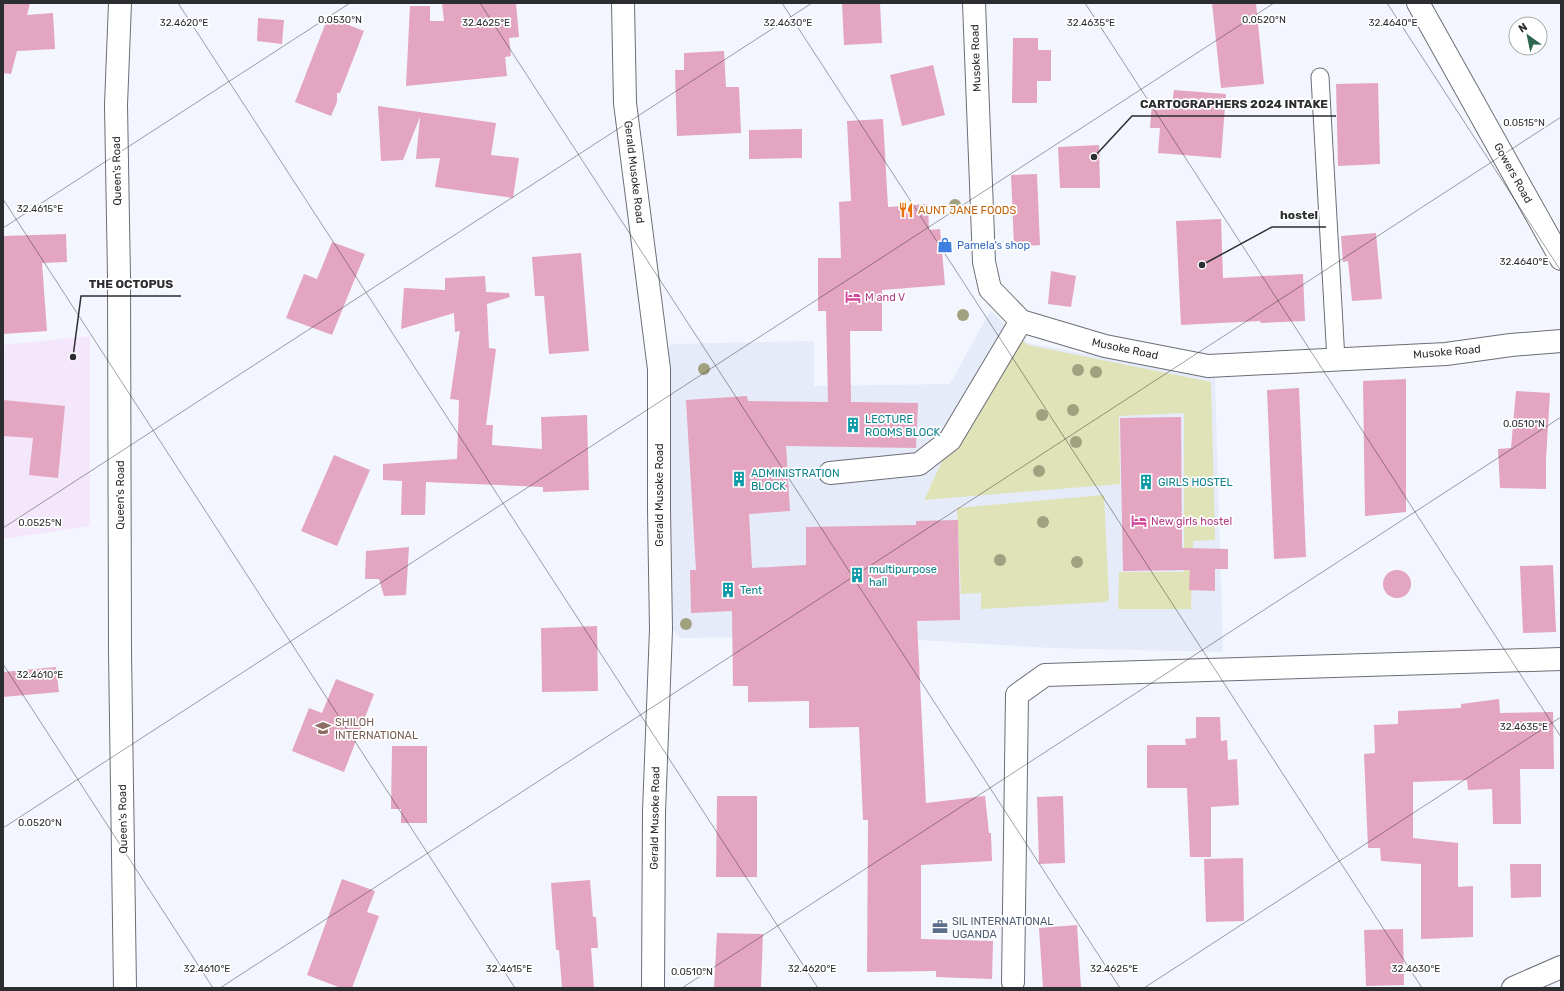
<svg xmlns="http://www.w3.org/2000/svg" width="1564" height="991" viewBox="0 0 1564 991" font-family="Rubik,sans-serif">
<rect width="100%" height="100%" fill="#f3f6fe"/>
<polygon fill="#f4e7fb" points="90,336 90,526 3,539 3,345"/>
<polygon fill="#e6ebfa" points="990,311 1028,343 1215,378 1223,652 1051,648 886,638 777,637 681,638 672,629 664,351 672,344 814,341 814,386 950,384"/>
<g fill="#dfe3b7">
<polygon points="1014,334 1028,345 1211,382 1215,540 1193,541 1191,609 1118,609 1119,572 1184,572 1184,413 1119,416 1120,484 924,500 950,444"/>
<polygon points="1104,495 1109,599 1106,602 981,609 981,593 961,594 957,508"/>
</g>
<g fill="#e3a5bf">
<polygon points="3,3 30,3 27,15 53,13 55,49 17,51 11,74 3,73"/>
<polygon points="442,3 516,3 519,37 509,38 511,56 505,57 507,76 406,86 410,6 430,6 430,21 444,21"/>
<polygon points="842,3 880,3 882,43 844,45"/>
<polygon points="1212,3 1256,3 1264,84 1221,88"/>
<polygon points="328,17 364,31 340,93 337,93 337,102 331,116 295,102"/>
<polygon points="258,18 284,20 282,44 257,41"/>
<polygon points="1013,38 1038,38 1038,50 1051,50 1051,81 1037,81 1037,103 1012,103"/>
<polygon points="724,51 726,87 739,87 741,133 677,136 675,70 684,70 684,53"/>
<polygon points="933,65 945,115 902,126 890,75"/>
<polygon points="1378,83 1380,164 1338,166 1336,84"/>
<polygon points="1174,90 1226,94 1221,158 1158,153 1160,128 1150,128 1152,104 1172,106"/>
<polygon points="378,106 496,123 491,155 519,158 513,198 435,187 440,158 416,159 420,117 403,160 381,161"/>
<polygon points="883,119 888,207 928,204 929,230 940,229 945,285 882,290 882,331 850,331 851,402 918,403 916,448 786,446 790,511 749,514 752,568 806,565 806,527 916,525 916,521 958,520 960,620 917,621 926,803 985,796 989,833 991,833 992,861 921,865 921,939 993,941 992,979 936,977 936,971 867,972 868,820 863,820 859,727 809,728 809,701 748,702 748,686 733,686 732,611 691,613 690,570 696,570 686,400 747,396 748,401 828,402 826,311 818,311 818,258 841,258 839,202 851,201 847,121"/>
<polygon points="802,129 802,158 749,159 749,130"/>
<polygon points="1099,145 1100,188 1060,188 1058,147"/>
<polygon points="1037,174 1040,245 1014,247 1011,175"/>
<polygon points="1221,219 1223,278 1303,274 1305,321 1261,323 1260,321 1181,325 1176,221"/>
<polygon points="1376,233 1382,299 1352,301 1348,261 1343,262 1341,236"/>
<polygon points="66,234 67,262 42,263 47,331 3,334 3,236"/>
<polygon points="332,242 365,254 332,335 286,318 304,274 317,279"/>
<polygon points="581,253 589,351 549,354 544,296 535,296 532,257"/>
<polygon points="1051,271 1076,276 1071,307 1048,304"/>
<polygon points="485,276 486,292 509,293 510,297 487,304 489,348 496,349 486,425 493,425 492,445 542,449 541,417 587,415 589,490 543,492 543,487 426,482 425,515 401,515 402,481 383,480 383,464 457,459 459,400 450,399 460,331 455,332 454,313 401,329 404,288 445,290 445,278"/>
<polygon points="1406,379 1406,512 1365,516 1363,381"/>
<polygon points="1299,388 1306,557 1274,559 1267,390"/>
<polygon points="1516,391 1550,393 1546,459 1546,489 1500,488 1498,449 1511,448"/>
<polygon points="3,400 65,406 58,478 29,475 33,438 3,436"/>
<polygon points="1181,417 1182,548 1228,549 1228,569 1215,569 1215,591 1189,590 1190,570 1123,571 1120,418"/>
<polygon points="334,455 370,470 337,546 301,531"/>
<polygon points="409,547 406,595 384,596 379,579 365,579 366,551"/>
<polygon points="1553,565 1556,632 1523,633 1520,566"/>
<circle cx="1397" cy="584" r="14"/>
<polygon points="597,626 598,691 542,692 541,628"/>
<polygon points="56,667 59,692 3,697 3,672"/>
<polygon points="336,679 374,694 344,772 292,751 309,708 322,713"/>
<polygon points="1499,699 1500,713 1553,712 1554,769 1520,769 1521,824 1493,824 1492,789 1468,790 1467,780 1413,782 1413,838 1458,843 1458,887 1473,886 1473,937 1421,939 1421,864 1381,861 1380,848 1368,848 1364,754 1375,753 1374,725 1398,724 1398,711 1461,708 1461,704"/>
<polygon points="1196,717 1220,717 1221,741 1227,740 1228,760 1237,759 1239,805 1211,807 1211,857 1190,857 1187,788 1147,788 1147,745 1186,745 1185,739 1196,738"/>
<polygon points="392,746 427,746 427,823 401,823 401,809 391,809"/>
<polygon points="717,796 757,796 757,877 716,877"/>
<polygon points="1063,796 1065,863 1039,864 1037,797"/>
<polygon points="1243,858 1244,921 1206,922 1204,859"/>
<polygon points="1510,864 1541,864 1541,897 1511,898"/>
<polygon points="342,879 375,891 367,912 379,916 352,988 341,988 307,975"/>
<polygon points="590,880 593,917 596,917 598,948 591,948 594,988 562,988 559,950 556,950 551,883"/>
<polygon points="1077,925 1081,988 1043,988 1039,928"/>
<polygon points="1403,929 1404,985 1366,986 1364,930"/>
<polygon points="717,933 763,934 761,988 714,988"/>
</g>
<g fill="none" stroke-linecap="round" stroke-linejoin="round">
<defs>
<polyline id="service" points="1320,77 1336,360"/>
<g id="minor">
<polyline points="120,3 116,105 119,277 120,652 125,988"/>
<polyline points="623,3 625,103 659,369 659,511 661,629 654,812 653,988"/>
<polyline points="974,3 984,262 990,289 1021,321 1105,346 1208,366 1446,354 1511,345 1561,341"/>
<polyline points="1418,3 1561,259"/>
<polyline points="830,473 919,464 950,440 1021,321"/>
<polyline points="1013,982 1017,695 1045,675 1561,659"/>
<polyline points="1513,988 1561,967"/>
</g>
</defs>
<use href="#service" stroke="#6c6e75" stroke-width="19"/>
<use href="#minor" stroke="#6c6e75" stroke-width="24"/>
<use href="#service" stroke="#fff" stroke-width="17"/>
<use href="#minor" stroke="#fff" stroke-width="22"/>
</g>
<g fill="#9fa17f">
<circle cx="955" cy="205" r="6"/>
<circle cx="963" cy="315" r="6"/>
<circle cx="704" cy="369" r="6"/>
<circle cx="1078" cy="370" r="6"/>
<circle cx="1096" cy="372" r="6"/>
<circle cx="1073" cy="410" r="6"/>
<circle cx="1042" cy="415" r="6"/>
<circle cx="1076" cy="442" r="6"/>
<circle cx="1039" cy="471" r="6"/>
<circle cx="1043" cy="522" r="6"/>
<circle cx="1000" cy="560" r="6"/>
<circle cx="1077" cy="562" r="6"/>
<circle cx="686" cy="624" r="6"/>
</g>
<path fill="none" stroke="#2c2d30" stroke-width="1" stroke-opacity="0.45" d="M178,3L818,988M480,3L1120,988M782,3L1422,988M1085,3L1561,737M1387,3L1561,271M3,199L515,988M3,228L350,3M3,528L812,3M3,664L213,988M3,828L1274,3M220,988L1561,117M682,988L1561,417M1144,988L1561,717"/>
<defs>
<symbol id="restaurant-bare" viewBox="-9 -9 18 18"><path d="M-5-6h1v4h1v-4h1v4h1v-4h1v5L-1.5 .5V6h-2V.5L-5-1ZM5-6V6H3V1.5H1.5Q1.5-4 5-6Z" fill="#e8710a" stroke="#fff" stroke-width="2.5" paint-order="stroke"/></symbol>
<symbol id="shop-bare" viewBox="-9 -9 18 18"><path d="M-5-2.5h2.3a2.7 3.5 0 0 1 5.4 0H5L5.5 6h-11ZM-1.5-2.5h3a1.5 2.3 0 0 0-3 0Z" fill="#3f7fe0" stroke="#fff" stroke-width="2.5" paint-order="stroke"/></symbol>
<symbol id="hotel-bare" viewBox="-9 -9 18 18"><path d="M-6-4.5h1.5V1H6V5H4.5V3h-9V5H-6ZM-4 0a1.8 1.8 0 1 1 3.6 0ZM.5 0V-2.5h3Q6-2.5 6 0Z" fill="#d1479c" stroke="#fff" stroke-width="2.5" paint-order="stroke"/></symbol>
<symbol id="building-bare" viewBox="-9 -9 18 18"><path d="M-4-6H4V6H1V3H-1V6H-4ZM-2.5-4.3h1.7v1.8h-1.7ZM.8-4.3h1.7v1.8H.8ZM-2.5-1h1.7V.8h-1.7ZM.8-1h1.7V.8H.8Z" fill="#0f9aa8" stroke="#fff" stroke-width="2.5" paint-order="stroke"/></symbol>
<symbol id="school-bare" viewBox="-9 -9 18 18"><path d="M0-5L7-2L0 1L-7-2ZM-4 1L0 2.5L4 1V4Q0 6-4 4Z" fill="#8d6e63" stroke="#fff" stroke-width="2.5" paint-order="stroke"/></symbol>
<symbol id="office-bare" viewBox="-9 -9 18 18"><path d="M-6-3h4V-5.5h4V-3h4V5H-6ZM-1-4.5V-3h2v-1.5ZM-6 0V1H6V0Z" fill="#5c6f8a" stroke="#fff" stroke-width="2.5" paint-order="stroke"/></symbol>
</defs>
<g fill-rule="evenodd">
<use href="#restaurant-bare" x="895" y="199" width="22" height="22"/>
<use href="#shop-bare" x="934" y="234" width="22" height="22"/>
<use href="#hotel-bare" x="842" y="286" width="22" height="22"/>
<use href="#building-bare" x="842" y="414" width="22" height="22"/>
<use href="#building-bare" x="728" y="468" width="22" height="22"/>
<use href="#building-bare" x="1135" y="471" width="22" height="22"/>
<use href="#hotel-bare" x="1128" y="510" width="22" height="22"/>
<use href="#building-bare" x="846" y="564" width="22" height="22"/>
<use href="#building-bare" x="717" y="579" width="22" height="22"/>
<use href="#school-bare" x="312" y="717" width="22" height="22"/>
<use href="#office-bare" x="929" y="916" width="22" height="22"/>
</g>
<g text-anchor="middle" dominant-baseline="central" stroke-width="3.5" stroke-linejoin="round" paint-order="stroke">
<g font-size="11" fill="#2c2d30" stroke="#fff">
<text transform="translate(976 58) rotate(-92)">Musoke Road</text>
<text transform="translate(117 171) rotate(-91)">Queen's Road</text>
<text transform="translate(634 172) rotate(83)">Gerald Musoke Road</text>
<text transform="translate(1513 173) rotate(61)">Gowers Road</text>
<text transform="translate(1125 349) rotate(12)">Musoke Road</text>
<text transform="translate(1447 352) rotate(-5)">Musoke Road</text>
<text transform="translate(120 495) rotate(-90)">Queen's Road</text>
<text transform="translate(659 495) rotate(-90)">Gerald Musoke Road</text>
<text transform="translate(655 818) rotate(-89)">Gerald Musoke Road</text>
<text transform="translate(123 819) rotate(-91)">Queen's Road</text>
</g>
<g font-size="11" fill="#c56008" stroke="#fff" text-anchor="start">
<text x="918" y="210">AUNT JANE FOODS</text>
</g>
<g font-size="11" fill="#366cbe" stroke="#fff" text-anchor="start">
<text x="957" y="245">Pamela's shop</text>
</g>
<g font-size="11" fill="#b23c85" stroke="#fff" text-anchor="start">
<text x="865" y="297">M and V</text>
<text x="1151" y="521">New girls hostel</text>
</g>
<g font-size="11" fill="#0d838f" stroke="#fff" text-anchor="start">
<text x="865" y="419">LECTURE<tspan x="865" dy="13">ROOMS BLOCK</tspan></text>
<text x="751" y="473">ADMINISTRATION<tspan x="751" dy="13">BLOCK</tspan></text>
<text x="1158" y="482">GIRLS HOSTEL</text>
<text x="869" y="569">multipurpose<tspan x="869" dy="13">hall</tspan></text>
<text x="740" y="590">Tent</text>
</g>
<g font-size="11" fill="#785e54" stroke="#fff" text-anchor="start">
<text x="335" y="722">SHILOH<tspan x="335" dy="13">INTERNATIONAL</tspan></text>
</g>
<g font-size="11" fill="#4e5e75" stroke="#fff" text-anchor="start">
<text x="952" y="921">SIL INTERNATIONAL<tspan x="952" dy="13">UGANDA</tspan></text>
</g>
</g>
<g font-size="10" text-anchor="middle" fill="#2c2d30" stroke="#fff" stroke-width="3.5" stroke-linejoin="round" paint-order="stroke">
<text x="340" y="23">0.0530°N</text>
<text x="1264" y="23">0.0520°N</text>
<text x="788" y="26">32.4630°E</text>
<text x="184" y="26">32.4620°E</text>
<text x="486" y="26">32.4625°E</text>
<text x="1091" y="26">32.4635°E</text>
<text x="1393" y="26">32.4640°E</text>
<text x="1524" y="126">0.0515°N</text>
<text x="40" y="212">32.4615°E</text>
<text x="1524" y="265">32.4640°E</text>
<text x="1524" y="427">0.0510°N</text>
<text x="40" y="526">0.0525°N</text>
<text x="40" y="678">32.4610°E</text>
<text x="1524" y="730">32.4635°E</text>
<text x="40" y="826">0.0520°N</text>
<text x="207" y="972">32.4610°E</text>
<text x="509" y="972">32.4615°E</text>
<text x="812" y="972">32.4620°E</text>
<text x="1114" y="972">32.4625°E</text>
<text x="1416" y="972">32.4630°E</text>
<text x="692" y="975">0.0510°N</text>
</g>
<path fill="none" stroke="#2c2d30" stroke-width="1.5" d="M1094 157L1132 116H1336M1202 265L1272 227H1326M73 357L81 296H181"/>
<g fill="#2c2d30" stroke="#fff" stroke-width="1.5">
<circle cx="1094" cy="157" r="4"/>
<circle cx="1202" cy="265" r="4"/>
<circle cx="73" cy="357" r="4"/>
</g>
<g font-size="12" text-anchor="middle" font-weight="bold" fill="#2c2d30" stroke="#fff" stroke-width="3.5" stroke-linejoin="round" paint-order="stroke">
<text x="1234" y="108">CARTOGRAPHERS 2024 INTAKE</text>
<text x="1299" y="219">hostel</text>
<text x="131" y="288">THE OCTOPUS</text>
</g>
<rect width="1564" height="991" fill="none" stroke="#2c2d30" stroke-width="8"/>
<g transform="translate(1528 36) rotate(327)"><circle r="19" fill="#ffffff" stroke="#ababac"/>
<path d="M0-3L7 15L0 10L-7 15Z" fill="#2f6850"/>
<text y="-6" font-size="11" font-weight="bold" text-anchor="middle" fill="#2c2d30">N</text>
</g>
</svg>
